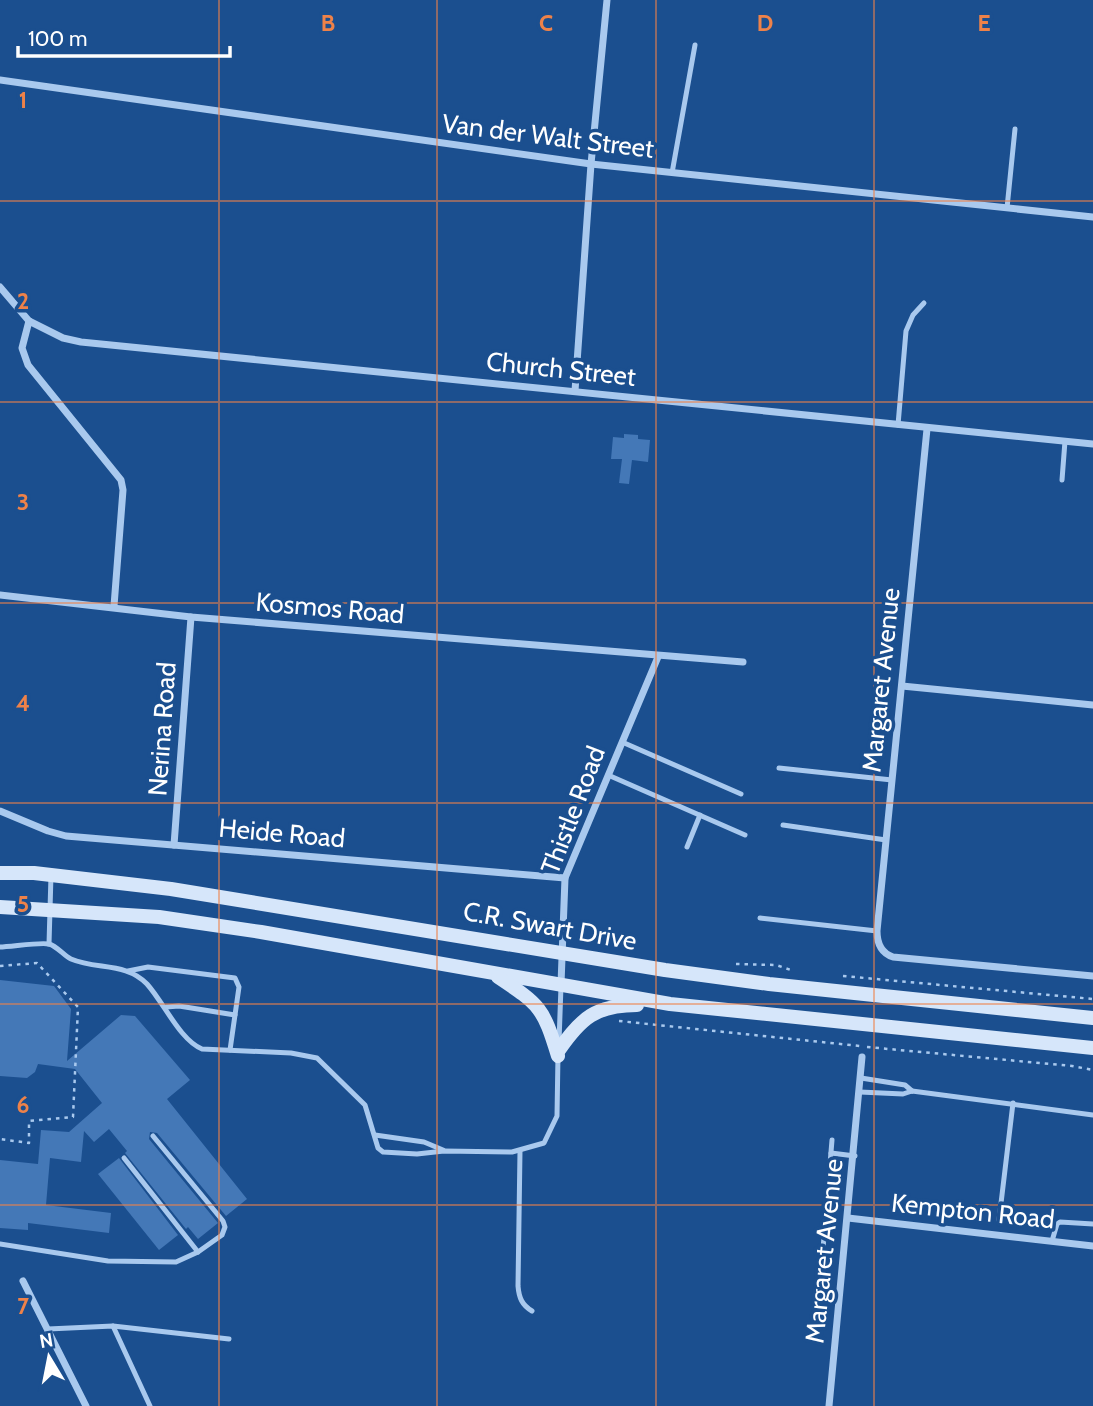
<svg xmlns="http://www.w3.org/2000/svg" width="1093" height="1406" viewBox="0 0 1093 1406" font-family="Cabin,sans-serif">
<rect width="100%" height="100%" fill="#1b4f8f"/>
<g fill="#4478b7">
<polygon points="624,434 638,435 638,439 650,440 648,462 632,460 629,484 619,483 622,459 611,459 613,437 624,438"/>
<polygon points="0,980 54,986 71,1009 67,1061 121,1015 135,1016 190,1080 167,1099 247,1199 226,1216 157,1133 150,1132 149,1139 218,1223 198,1239 188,1227 186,1229 125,1153 127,1151 109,1129 94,1142 84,1131 81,1162 50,1158 46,1205 111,1213 109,1233 28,1223 28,1230 0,1228 0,1160 38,1164 41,1130 69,1132 102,1103 75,1069 38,1064 35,1072 27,1078 0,1076"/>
<polygon points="119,1158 178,1235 159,1250 98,1174"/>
</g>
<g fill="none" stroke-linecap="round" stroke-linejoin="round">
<g stroke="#a9c9ee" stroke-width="2.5" stroke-dasharray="3.5 5" stroke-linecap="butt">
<polyline points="578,936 587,942"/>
<polyline points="736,964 776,965 794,971"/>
<polyline points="0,966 37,963 78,1007 73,1117 29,1121 29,1143 0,1139"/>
<polyline points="843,976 1093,999"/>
<polyline points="619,1021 860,1046"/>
<polyline points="867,1047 1072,1066 1093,1070"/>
</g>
<g stroke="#a9c9ee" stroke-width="5">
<polyline points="672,173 695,45"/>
<polyline points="1007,208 1015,129"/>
<polyline points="898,425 906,331 913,315 924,303"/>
<polyline points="1062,480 1065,441"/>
<polyline points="622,742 741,794"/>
<polyline points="779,768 892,780"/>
<polyline points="608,775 745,835"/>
<polyline points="783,825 886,840"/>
<polyline points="687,847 700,815"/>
<polyline points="760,918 877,931"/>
<polyline points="49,944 51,875"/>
<path d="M0,947C10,947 40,942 49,944C57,946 64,956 71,959C97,970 126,962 147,984C164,1003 180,1040 202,1049L291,1053L317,1058L365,1105L378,1148L383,1152L417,1154L444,1151L512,1152L544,1143L557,1116L558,1055"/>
<polyline points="128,971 148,967 235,978 239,987 230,1050"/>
<polyline points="166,1007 179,1006 235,1015"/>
<polyline points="559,1042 561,986"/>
<polyline points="861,1078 905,1085 912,1091"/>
<polyline points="860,1092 903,1094 912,1091 1093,1115"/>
<polyline points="375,1135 424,1142 443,1150"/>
<path d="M520,1151L518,1286C519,1298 522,1305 532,1311"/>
<polyline points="831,1153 855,1156"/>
<polyline points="124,1158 198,1252"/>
<polyline points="999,1220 1013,1103"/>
<polyline points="1052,1241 1057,1224 1060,1222 1093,1224"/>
<polyline points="0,1244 108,1261 176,1262 198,1252 222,1235 225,1227 223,1221 153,1136"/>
<polyline points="822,1261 832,1140"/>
<polyline points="113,1326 150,1406"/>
<polyline points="48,1329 113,1326 229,1339"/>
</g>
<g stroke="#a9c9ee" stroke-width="7">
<polyline points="0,80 591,164 1093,217"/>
<polyline points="0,287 29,321 63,338 81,342 1093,444"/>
<polyline points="29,321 22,348 28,365 121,480 123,490 114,606"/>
<polyline points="575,391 591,164 607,0"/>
<path d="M927,429L877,931C877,943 881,953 893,957L1093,976"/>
<polyline points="0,595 191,617 743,662"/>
<polyline points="902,686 1093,705"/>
<polyline points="0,811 48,831 66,836 565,878"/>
<polyline points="174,845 191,617"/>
<polyline points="561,984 565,878 658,657"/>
<polyline points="848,1218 1093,1246"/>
<polyline points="23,1281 86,1406"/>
<polyline points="829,1406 862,1057"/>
</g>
<g stroke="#d6e6fa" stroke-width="14">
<polyline points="0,873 34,873 171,889 665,970 769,984 1093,1018"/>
<polyline points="0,907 159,917 261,932 670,1004 1093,1048"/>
<path d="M498,977C540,1005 543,1007 558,1056"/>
<path d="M559,1050C581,1018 596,1005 637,1005"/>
</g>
</g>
<path fill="none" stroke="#ee8249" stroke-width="2" stroke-opacity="0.55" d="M219,0V1406M437,0V1406M656,0V1406M874,0V1406M0,201H1093M0,402H1093M0,603H1093M0,803H1093M0,1004H1093M0,1205H1093"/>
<g text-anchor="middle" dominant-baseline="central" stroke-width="7" stroke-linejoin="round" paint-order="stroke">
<g font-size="26" fill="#fff" stroke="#1b4f8f">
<text transform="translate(548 136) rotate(7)">Van der Walt Street</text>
<text transform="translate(561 369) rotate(6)">Church Street</text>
<text transform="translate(330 608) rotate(5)">Kosmos Road</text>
<text transform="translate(881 680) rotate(-84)">Margaret Avenue</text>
<text transform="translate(162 729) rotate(-86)">Nerina Road</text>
<text transform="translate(573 810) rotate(-69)">Thistle Road</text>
<text transform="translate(282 833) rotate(5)">Heide Road</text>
<text transform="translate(550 926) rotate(10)">C.R. Swart Drive</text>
<text transform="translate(973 1211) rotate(6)">Kempton Road</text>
<text transform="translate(824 1251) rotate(-84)">Margaret Avenue</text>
</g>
</g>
<g font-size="23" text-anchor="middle" font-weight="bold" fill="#ee8249" stroke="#1b4f8f" stroke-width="7" stroke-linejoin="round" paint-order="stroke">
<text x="328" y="31">B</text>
<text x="546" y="31">C</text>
<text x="765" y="31">D</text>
<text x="984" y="31">E</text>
<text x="23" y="108">1</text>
<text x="23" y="309">2</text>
<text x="23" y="510">3</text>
<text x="23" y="711">4</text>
<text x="23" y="912">5</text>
<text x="23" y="1113">6</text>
<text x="23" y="1314">7</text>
</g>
<g transform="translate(49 1357) rotate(350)" stroke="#1b4f8f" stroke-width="5" paint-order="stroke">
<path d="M0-5L12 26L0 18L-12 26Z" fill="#ffffff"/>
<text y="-10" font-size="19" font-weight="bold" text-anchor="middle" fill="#ffffff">N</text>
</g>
<path d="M18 46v10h212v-10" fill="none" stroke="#ffffff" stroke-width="3.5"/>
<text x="28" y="46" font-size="21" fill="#ffffff" stroke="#1b4f8f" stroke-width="5" paint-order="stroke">100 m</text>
</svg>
